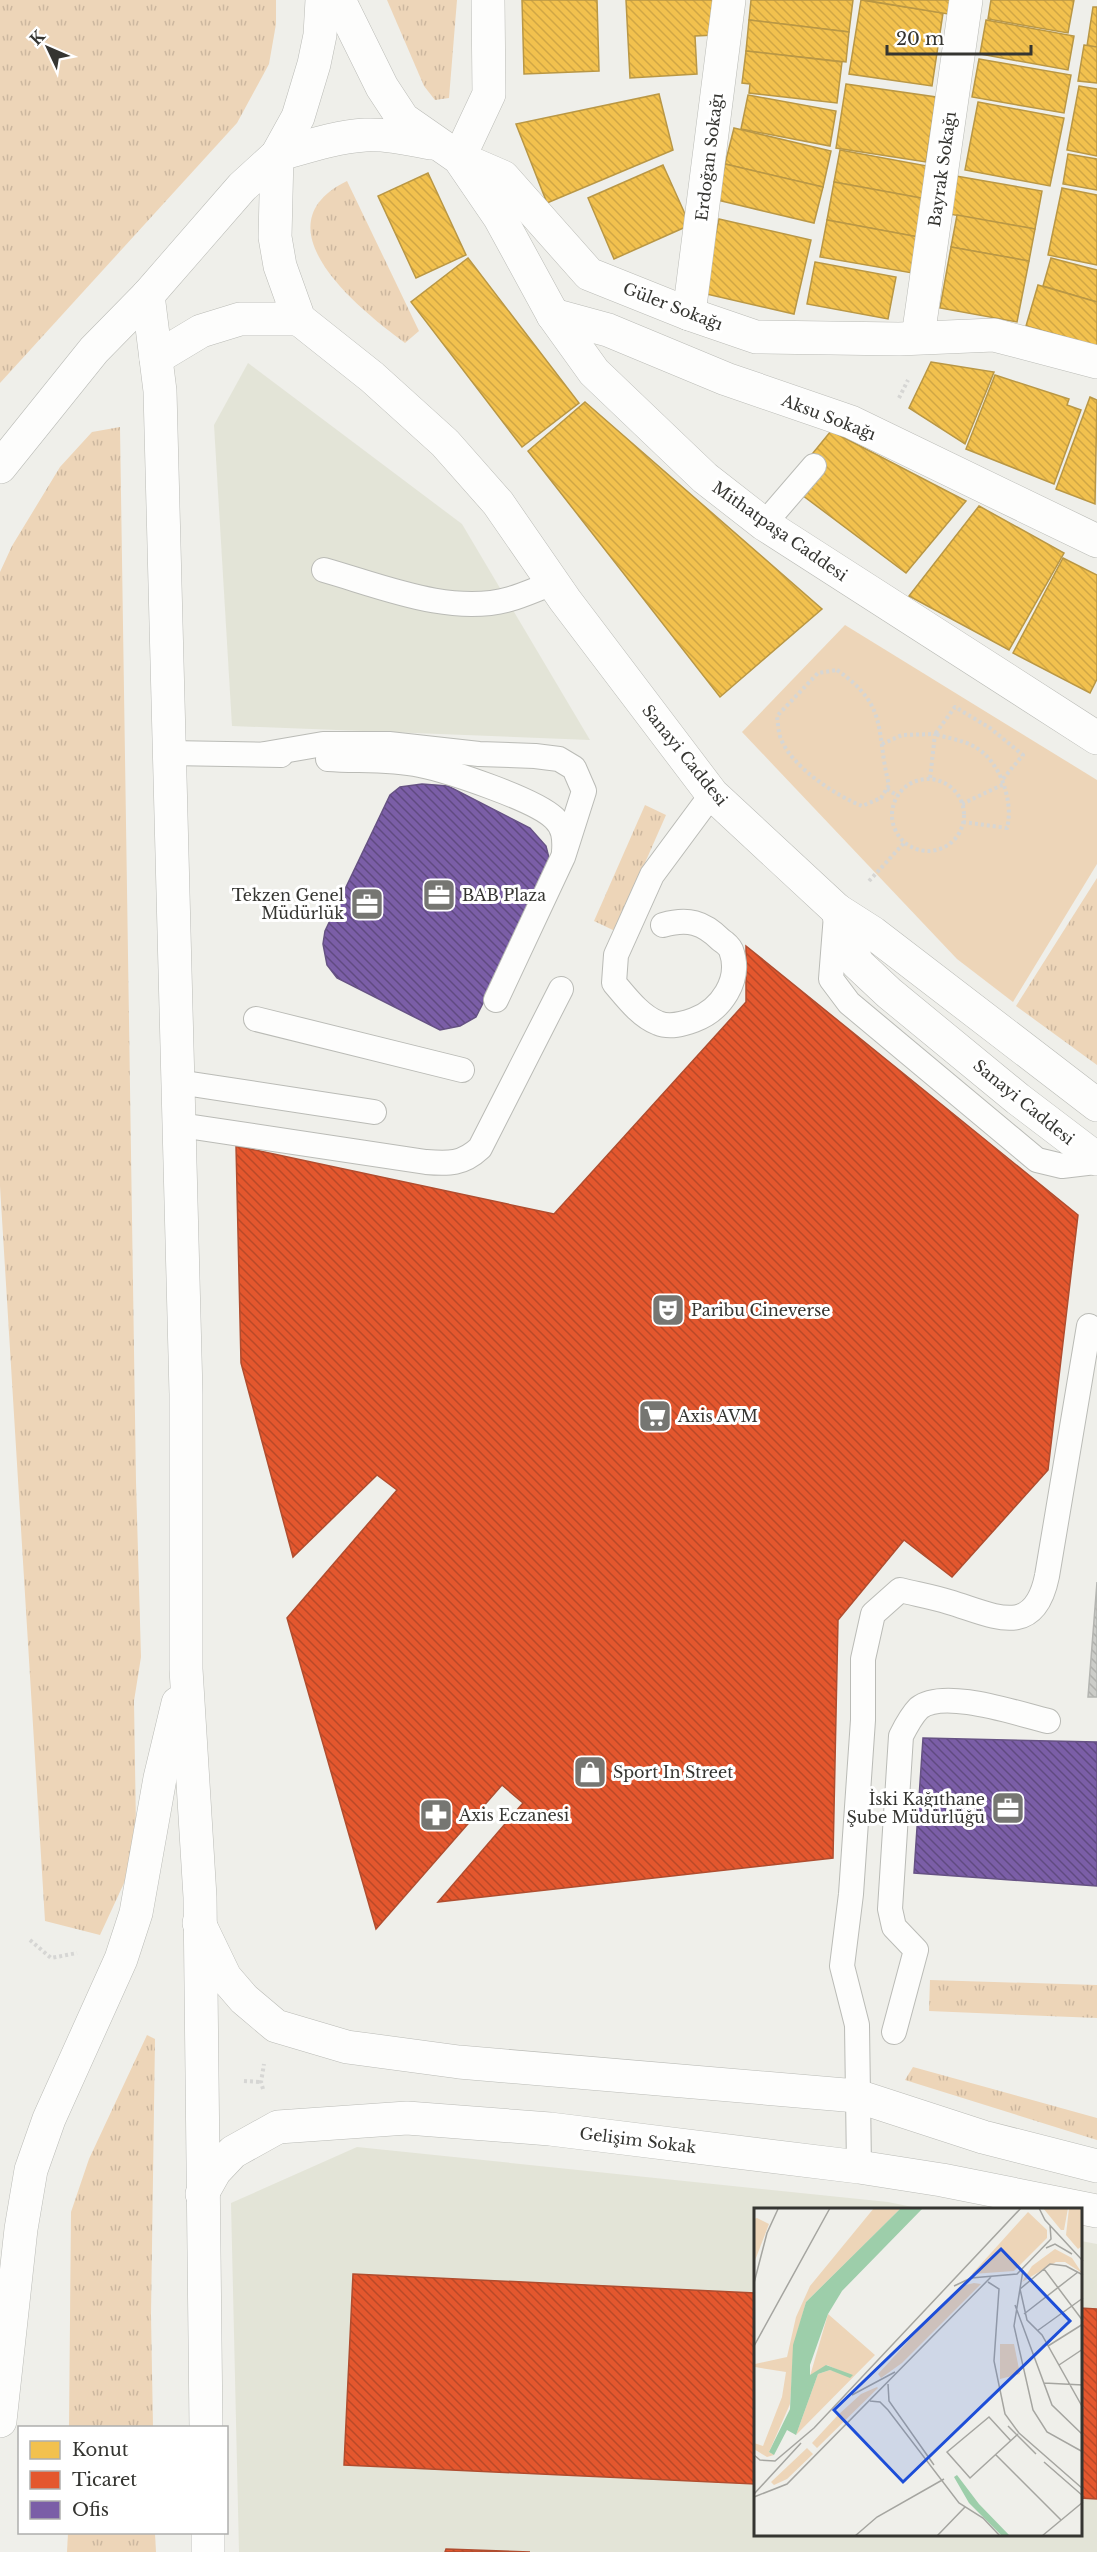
<svg xmlns="http://www.w3.org/2000/svg" width="1097" height="2552" viewBox="0 0 1097 2552" font-family="'Libre Baskerville',serif">
<defs>
<pattern id="grass-tufts" width="24" height="20" patternUnits="userSpaceOnUse" patternTransform="scale(1.5)"><rect width="24" height="20" fill="#edd5b8"/><path d="M3 7l-1-3M5 7V3M7 7l1-3M15 17l-1-3M17 17v-4M19 17l1-3" fill="none" stroke="#ccb79f"/></pattern>
<pattern id="homes-back-hatch" width="6" height="6" patternUnits="userSpaceOnUse" patternTransform="scale(1.5)"><rect width="6" height="6" fill="#f2c14e"/><path d="M-1 5l2 2M0 0l6 6M5-1l2 2" fill="none" stroke="#d0a645"/></pattern>
<pattern id="shops-back-hatch" width="6" height="6" patternUnits="userSpaceOnUse" patternTransform="scale(1.5)"><rect width="6" height="6" fill="#e4572e"/><path d="M-1 5l2 2M0 0l6 6M5-1l2 2" fill="none" stroke="#ba4928"/></pattern>
<pattern id="offices-back-hatch" width="6" height="6" patternUnits="userSpaceOnUse" patternTransform="scale(1.5)"><rect width="6" height="6" fill="#7b5ea7"/><path d="M-1 5l2 2M0 0l6 6M5-1l2 2" fill="none" stroke="#604a81"/></pattern>
<pattern id="building-back-hatch" width="6" height="6" patternUnits="userSpaceOnUse" patternTransform="scale(1.5)"><rect width="6" height="6" fill="#cbccc8"/><path d="M-1 5l2 2M0 0l6 6M5-1l2 2" fill="none" stroke="#afb0ac"/></pattern>
</defs>
<rect width="100%" height="100%" fill="#efefea"/>
<g fill="#e3e4d7">
<polygon points="248,363 462,524 590,740 232,726 214,425"/>
<polygon points="357,2147 888,2202 927,2210 755,2210 755,2536 1080,2536 1081,2241 1097,2244 1097,2552 239,2552 231,2203"/>
</g>
<g fill="url(#grass-tufts)">
<polygon points="0,0 276,0 276,24 269,64 237,123 0,383"/>
<polygon points="387,0 457,0 449,98 435,100 424,86"/>
<path d="M347,181L419,331L405,343C360,310 255,226 347,181Z"/>
<polygon points="120,427 136,1482 141,1657 134,1701 136,1828 125,1881 100,1935 45,1921 0,1186 0,572 12,546 60,467 92,432"/>
<polygon points="645,805 666,815 615,931 594,921"/>
<polygon points="1097,878 1097,1065 1016,1006"/>
<polygon points="930,1980 1097,1985 1097,2018 929,2011"/>
<polygon points="147,2035 155,2039 151,2315 153,2427 69,2427 71,2212 89,2159"/>
<polygon points="913,2067 1097,2118 1097,2140 905,2080"/>
<polygon points="68,2533 155,2533 156,2552 67,2552"/>
</g>
<polygon fill="#edd5b8" points="845,625 1097,780 1097,864 1013,1002 957,959 742,732"/>
<g fill="url(#homes-back-hatch)" stroke="#b99745" stroke-width="1.5">
<polygon points="522,0 597,0 599,71 524,74"/>
<polygon points="626,0 713,0 715,35 695,36 697,74 630,78"/>
<polygon points="751,0 853,0 849,32 749,20"/>
<polygon points="861,0 943,13 932,86 849,74"/>
<polygon points="864,0 956,0 954,15"/>
<polygon points="991,0 1074,0 1068,33 988,19"/>
<polygon points="1093,7 1097,7 1097,47 1087,46"/>
<polygon points="749,20 849,32 846,62 746,51"/>
<polygon points="986,20 1074,36 1068,70 980,54"/>
<polygon points="1084,45 1097,47 1097,83 1078,81"/>
<polygon points="746,51 842,62 837,103 749,93 750,84 742,83"/>
<polygon points="979,59 1071,75 1064,113 972,97"/>
<polygon points="846,84 936,97 926,162 836,148"/>
<polygon points="1079,86 1097,89 1097,156 1067,150"/>
<polygon points="659,94 673,150 547,203 516,124"/>
<polygon points="748,95 836,111 830,146 741,129"/>
<polygon points="978,102 1064,118 1050,186 965,170"/>
<polygon points="734,128 831,151 823,187 725,164"/>
<polygon points="840,150 938,168 932,200 834,182"/>
<polygon points="1068,154 1097,159 1097,190 1063,184"/>
<polygon points="725,164 823,187 814,223 717,200"/>
<polygon points="663,165 690,225 614,259 588,198"/>
<polygon points="428,173 466,255 416,278 378,196"/>
<polygon points="956,176 1042,191 1035,229 949,214"/>
<polygon points="834,182 932,200 924,238 827,220"/>
<polygon points="1062,188 1097,195 1097,265 1048,255"/>
<polygon points="957,215 1035,229 1029,261 951,247"/>
<polygon points="719,219 811,240 794,314 702,293"/>
<polygon points="827,220 924,238 918,274 820,257"/>
<polygon points="951,247 1029,261 1017,322 940,308"/>
<polygon points="468,258 579,403 522,447 411,302"/>
<polygon points="1051,258 1097,270 1097,302 1043,286"/>
<polygon points="815,262 896,277 888,319 807,304"/>
<polygon points="1038,285 1097,302 1097,346 1026,326"/>
<polygon points="931,362 994,372 965,444 909,408"/>
<polygon points="995,375 1069,399 1067,405 1081,410 1054,484 966,449"/>
<polygon points="1090,397 1097,400 1095,504 1056,489"/>
<polygon points="585,402 822,609 720,697 528,451"/>
<polygon points="831,431 966,501 906,573 798,492 808,459"/>
<polygon points="979,506 1064,553 1009,650 909,596"/>
<polygon points="1063,558 1097,575 1097,679 1090,693 1013,653"/>
</g>
<g fill="url(#shops-back-hatch)" stroke="#b04d2f" stroke-width="1.5">
<polygon points="746,946 1078,1215 1048,1470 952,1577 904,1540 838,1620 833,1858 438,1902 523,1803 502,1785 376,1929 287,1618 397,1490 377,1475 293,1557 241,1363 236,1146 554,1214 746,1002"/>
<polygon points="353,2274 755,2293 755,2484 344,2465"/>
<polygon points="1080,2308 1097,2309 1097,2499 1080,2498"/>
<polygon points="446,2549 530,2552 445,2552"/>
</g>
<g fill="url(#offices-back-hatch)" stroke="#665284" stroke-width="1.5">
<polygon points="422,784 448,786 530,828 546,846 550,862 531,908 476,1017 460,1026 440,1030 337,978 327,965 323,944 325,931 390,795 400,787"/>
<polygon points="923,1738 1097,1742 1097,1886 914,1873"/>
</g>
<polygon fill="url(#building-back-hatch)" stroke="#b4b5b1" stroke-width="1.5" points="1097,1582 1097,1697 1088,1697"/>
<g fill="none" stroke-linecap="round" stroke-linejoin="round">
<defs>
<g id="lane">
<polyline points="764,524 814,466"/>
<path d="M324,570C381,586 451,616 510,599C524,595 539,588 553,583"/>
<polyline points="169,753 281,755"/>
<polyline points="265,754 323,744 389,744 479,754 535,756 559,759 574,768 584,791 563,857 496,1000"/>
<path d="M328,759C358,761 391,759 420,765C449,771 534,799 554,818C564,827 565,839 564,852"/>
<polyline points="836,915 831,979 849,1003 1037,1160 1062,1166 1097,1162"/>
<path d="M663,925C688,918 703,922 721,940C724,942 729,946 731,950C742,980 721,1010 694,1020C683,1024 670,1028 658,1023C640,1016 626,997 614,983L616,955L652,875L712,794"/>
<polyline points="256,1019 462,1070"/>
<polyline points="178,1082 374,1112"/>
<path d="M180,1125L426,1162C449,1164 463,1164 480,1148L561,989"/>
<path d="M894,2032L916,1950L894,1927L890,1909L901,1736C906,1726 911,1716 919,1708C944,1688 1018,1714 1048,1721"/>
<path d="M859,2167L857,2025L842,1966L851,1894L863,1720V1659L873,1614L900,1590C916,1594 933,1597 949,1602C993,1615 1034,1640 1047,1576L1089,1326"/>
</g>
<g id="street">
<polyline points="488,0 489,94 459,158 503,177 589,274 689,314 756,337 899,339 994,335 1097,362"/>
<polyline points="689,314 729,0"/>
<polyline points="553,315 608,330 726,379 851,422 1097,541"/>
<polyline points="918,337 966,0"/>
</g>
<g id="secondary">
<polyline points="339,0 382,87 403,119 459,158 500,218 553,315 594,372 705,478 764,524 1097,738"/>
<polyline points="277,155 275,237 280,266 299,319 372,377 445,443 498,503 565,600 712,794 837,910 873,933 1097,1105"/>
<path d="M277,155C306,147 335,137 365,135C388,134 409,139 431,143"/>
<polyline points="0,467 94,350 148,295 242,187 277,155 298,117 314,64 320,35 322,0"/>
<polyline points="837,910 857,963 889,993 1018,1099 1097,1159"/>
<polyline points="199,1923 225,1977 244,1999 276,2026 347,2047 459,2062 857,2096 983,2137 1097,2166"/>
<polyline points="202,2194 215,2171 233,2152 278,2127 407,2118 550,2129 859,2167 942,2180 1097,2211"/>
</g>
<g id="primary">
<polyline points="148,295 160,391 186,1394 186,1669 200,1897 206,2428"/>
<polyline points="156,358 201,331 240,319 299,319"/>
<polyline points="0,2421 21,2229 31,2170 49,2119 121,1959 136,1913 160,1778 178,1703"/>
<polyline points="208,2532 208,2552"/>
</g>
</defs>
<use href="#lane" stroke="#babbb6" stroke-width="26"/>
<use href="#street" stroke="#babbb6" stroke-width="34"/>
<use href="#secondary" stroke="#babbb6" stroke-width="34"/>
<use href="#primary" stroke="#babbb6" stroke-width="34"/>
<g stroke="#d6d6d4" stroke-width="4" stroke-dasharray="3 3" stroke-linecap="butt">
<polyline points="899,398 908,380"/>
<path d="M837,670C890,707 875,731 889,785L881,798L862,806C835,795 792,767 781,739C778,732 778,723 777,716L818,673Z"/>
<polyline points="882,744 902,735 935,734 930,779"/>
<circle cx="928" cy="815" r="36"/>
<polyline points="887,789 898,796"/>
<polyline points="962,804 1004,784"/>
<path d="M963,822L1007,828C1014,801 1000,761 975,747C963,740 947,738 935,734L955,707L990,728L1023,755L1002,780"/>
<polyline points="869,881 905,842"/>
<polyline points="30,1940 51,1958 77,1953"/>
<polyline points="244,2081 261,2082"/>
<polyline points="263,2089 261,2082 264,2064"/>
</g>
<use href="#lane" stroke="#fdfdfc" stroke-width="24"/>
<use href="#street" stroke="#fdfdfc" stroke-width="33"/>
<use href="#secondary" stroke="#fdfdfc" stroke-width="33"/>
<use href="#primary" stroke="#fdfdfc" stroke-width="33"/>
</g>
<defs>
<symbol id="office-square" viewBox="-11 -11 22 22"><rect x="-9" y="-9" width="18" height="18" rx="4" fill="#767672" stroke="#fff"/><path d="M-6-3h4V-5.5h4V-3h4V5H-6ZM-1-4.5V-3h2v-1.5ZM-6 0V1H6V0Z" fill="#fff"/></symbol>
<symbol id="theatre-square" viewBox="-11 -11 22 22"><rect x="-9" y="-9" width="18" height="18" rx="4" fill="#767672" stroke="#fff"/><path d="M-5-5.5Q0-4 5-5.5V0Q5 5 0 6Q-5 5-5 0ZM-3.3-2.5H-1v1.5H-3.3ZM1-2.5H3.3v1.5H1ZM-2.8 1Q0 5.5 2.8 1Z" fill="#fff"/></symbol>
<symbol id="supermarket-square" viewBox="-11 -11 22 22"><rect x="-9" y="-9" width="18" height="18" rx="4" fill="#767672" stroke="#fff"/><path d="M-6-5.5h2.5l.6 2H6L4.5 2H-2.5L-4.4-4H-6ZM-1.5 3.2a1.3 1.3 0 1 0 .1 0ZM3 3.2a1.3 1.3 0 1 0 .1 0Z" fill="#fff"/></symbol>
<symbol id="shop-square" viewBox="-11 -11 22 22"><rect x="-9" y="-9" width="18" height="18" rx="4" fill="#767672" stroke="#fff"/><path d="M-5-2.5h2.3a2.7 3.5 0 0 1 5.4 0H5L5.5 6h-11ZM-1.5-2.5h3a1.5 2.3 0 0 0-3 0Z" fill="#fff"/></symbol>
<symbol id="pharmacy-square" viewBox="-11 -11 22 22"><rect x="-9" y="-9" width="18" height="18" rx="4" fill="#767672" stroke="#fff"/><path d="M-2-6h4v4h4v4h-4v4h-4v-4h-4v-4h4Z" fill="#fff"/></symbol>
</defs>
<g fill-rule="evenodd">
<use href="#office-square" x="420" y="876" width="38" height="38"/>
<use href="#office-square" x="348" y="885" width="38" height="38"/>
<use href="#theatre-square" x="649" y="1291" width="38" height="38"/>
<use href="#supermarket-square" x="636" y="1397" width="38" height="38"/>
<use href="#shop-square" x="571" y="1753" width="38" height="38"/>
<use href="#office-square" x="989" y="1789" width="38" height="38"/>
<use href="#pharmacy-square" x="417" y="1796" width="38" height="38"/>
</g>
<g text-anchor="middle" dominant-baseline="central" stroke-width="6" stroke-linejoin="round" paint-order="stroke">
<g font-size="16" fill="#353531" stroke="#fff">
<text transform="translate(709 157) rotate(-83)">Erdoğan Sokağı</text>
<text transform="translate(942 169) rotate(-82)">Bayrak Sokağı</text>
<text transform="translate(673 306) rotate(21)">Güler Sokağı</text>
<text transform="translate(829 417) rotate(21)">Aksu Sokağı</text>
<text transform="translate(780 531) rotate(35)">Mithatpaşa Caddesi</text>
<text transform="translate(685 755) rotate(51)">Sanayi Caddesi</text>
<text transform="translate(1024 1102) rotate(39)">Sanayi Caddesi</text>
<text transform="translate(638 2140) rotate(7)">Gelişim Sokak</text>
</g>
<g font-size="16" fill="#353531" stroke="#fff" text-anchor="start">
<text x="344" y="895" text-anchor="end">Tekzen Genel<tspan x="344" dy="18">Müdürlük</tspan></text>
<text x="462" y="895">BAB Plaza</text>
<text x="691" y="1310">Paribu Cineverse</text>
<text x="678" y="1416">Axis AVM</text>
<text x="613" y="1772">Sport In Street</text>
<text x="985" y="1799" text-anchor="end">İski Kağıthane<tspan x="985" dy="18">Şube Müdürlüğü</tspan></text>
<text x="459" y="1815">Axis Eczanesi</text>
</g>
</g>
<g transform="translate(754 2208)">
<rect width="328" height="328" fill="#efefea"/>
<path d="M289,0H314L310,22H307ZM274,4L293,22V30L260,63L218,66ZM3,10L15,16L0,55V11ZM301,41L318,50L328,65L311,54H302L268,74L278,58ZM220,75L227,76L148,155L127,170L124,166L185,100L207,78ZM123,179L124,180L63,240L58,235L84,207L107,186ZM53,240L59,246L33,271L20,277L17,274Z" fill="#edd5b8"/>
<path d="M120,0H147L52,94L40,137L36,196L15,244L20,247L13,249L0,241V235L9,238L28,189L32,164L1,159V156L33,149L42,109L56,78ZM315,0H328V38L324,41L312,27ZM74,106L121,147L42,227L64,166L76,162L98,168L73,157L56,168ZM246,136H260L266,166L246,171Z" fill="#edd5b8"/>
<path d="M147,0H169L88,83L74,106L56,157V167L72,157L99,167L96,170L76,162L64,166L42,227L33,222L20,247L15,244L36,201L39,137L52,94ZM203,267L225,296L256,328H248L215,295L200,269Z" fill="#9dceaa"/>
<path fill="none" stroke="#a5a5a0" stroke-width="1.5" d="M285,0L291,12L329,53M292,40L301,36L318,46M290,61L329,113M269,62L260,118L279,202L293,224L329,244M329,67L312,58L296,56L266,81L273,112L288,127L329,200M234,74L245,81L240,153L251,206L265,225L329,281M0,75L13,25L24,1M200,78L217,70L263,66L297,31L296,17M261,97L298,197L329,227M270,106L324,64M283,123L329,90M0,138L76,0M294,138L329,116M305,157L329,141M290,175L329,177M134,176L135,193L180,257M98,187L141,164M116,193L126,194L134,202L205,295L229,310L246,328M254,218L282,246M257,233L235,209L193,244L216,270L264,226M0,247L6,252L21,253L60,220L267,0M242,247L307,312M290,254L329,288M0,286L47,235M0,289L33,276L237,69M101,328L123,309L190,271M183,328L211,299M288,328L329,294"/>
<path fill="#1d4ed8" fill-opacity="0.15" stroke="#1d4ed8" stroke-width="3" d="M247,41L316,113L149,274L80,202Z"/>
<rect width="328" height="328" fill="none" stroke="#353531" stroke-width="3"/>
</g>
<rect x="18" y="2426" width="210" height="108" fill="#ffffff" stroke="#aeaead" stroke-width="1.5"/>
<rect x="30" y="2441" width="30" height="18" fill="#f2c14e" stroke="#aeaead" stroke-width="1.5"/>
<text x="72" y="2456" font-size="18" fill="#353531">Konut</text>
<rect x="30" y="2471" width="30" height="18" fill="#e4572e" stroke="#aeaead" stroke-width="1.5"/>
<text x="72" y="2486" font-size="18" fill="#353531">Ticaret</text>
<rect x="30" y="2501" width="30" height="18" fill="#7b5ea7" stroke="#aeaead" stroke-width="1.5"/>
<text x="72" y="2516" font-size="18" fill="#353531">Ofis</text>
<g transform="translate(48 48) rotate(314)" stroke="#ffffff" stroke-width="4.5" paint-order="stroke">
<path d="M0-4.5L10 22L0 15L-10 22Z" fill="#353531"/>
<text y="-9" font-size="16" font-weight="bold" text-anchor="middle" fill="#353531">K</text>
</g>
<path d="M887 45v9h144v-9" fill="none" stroke="#353531" stroke-width="3"/>
<text x="896" y="45" font-size="18" fill="#353531" stroke="#ffffff" stroke-width="4.5" paint-order="stroke">20 m</text>
</svg>
